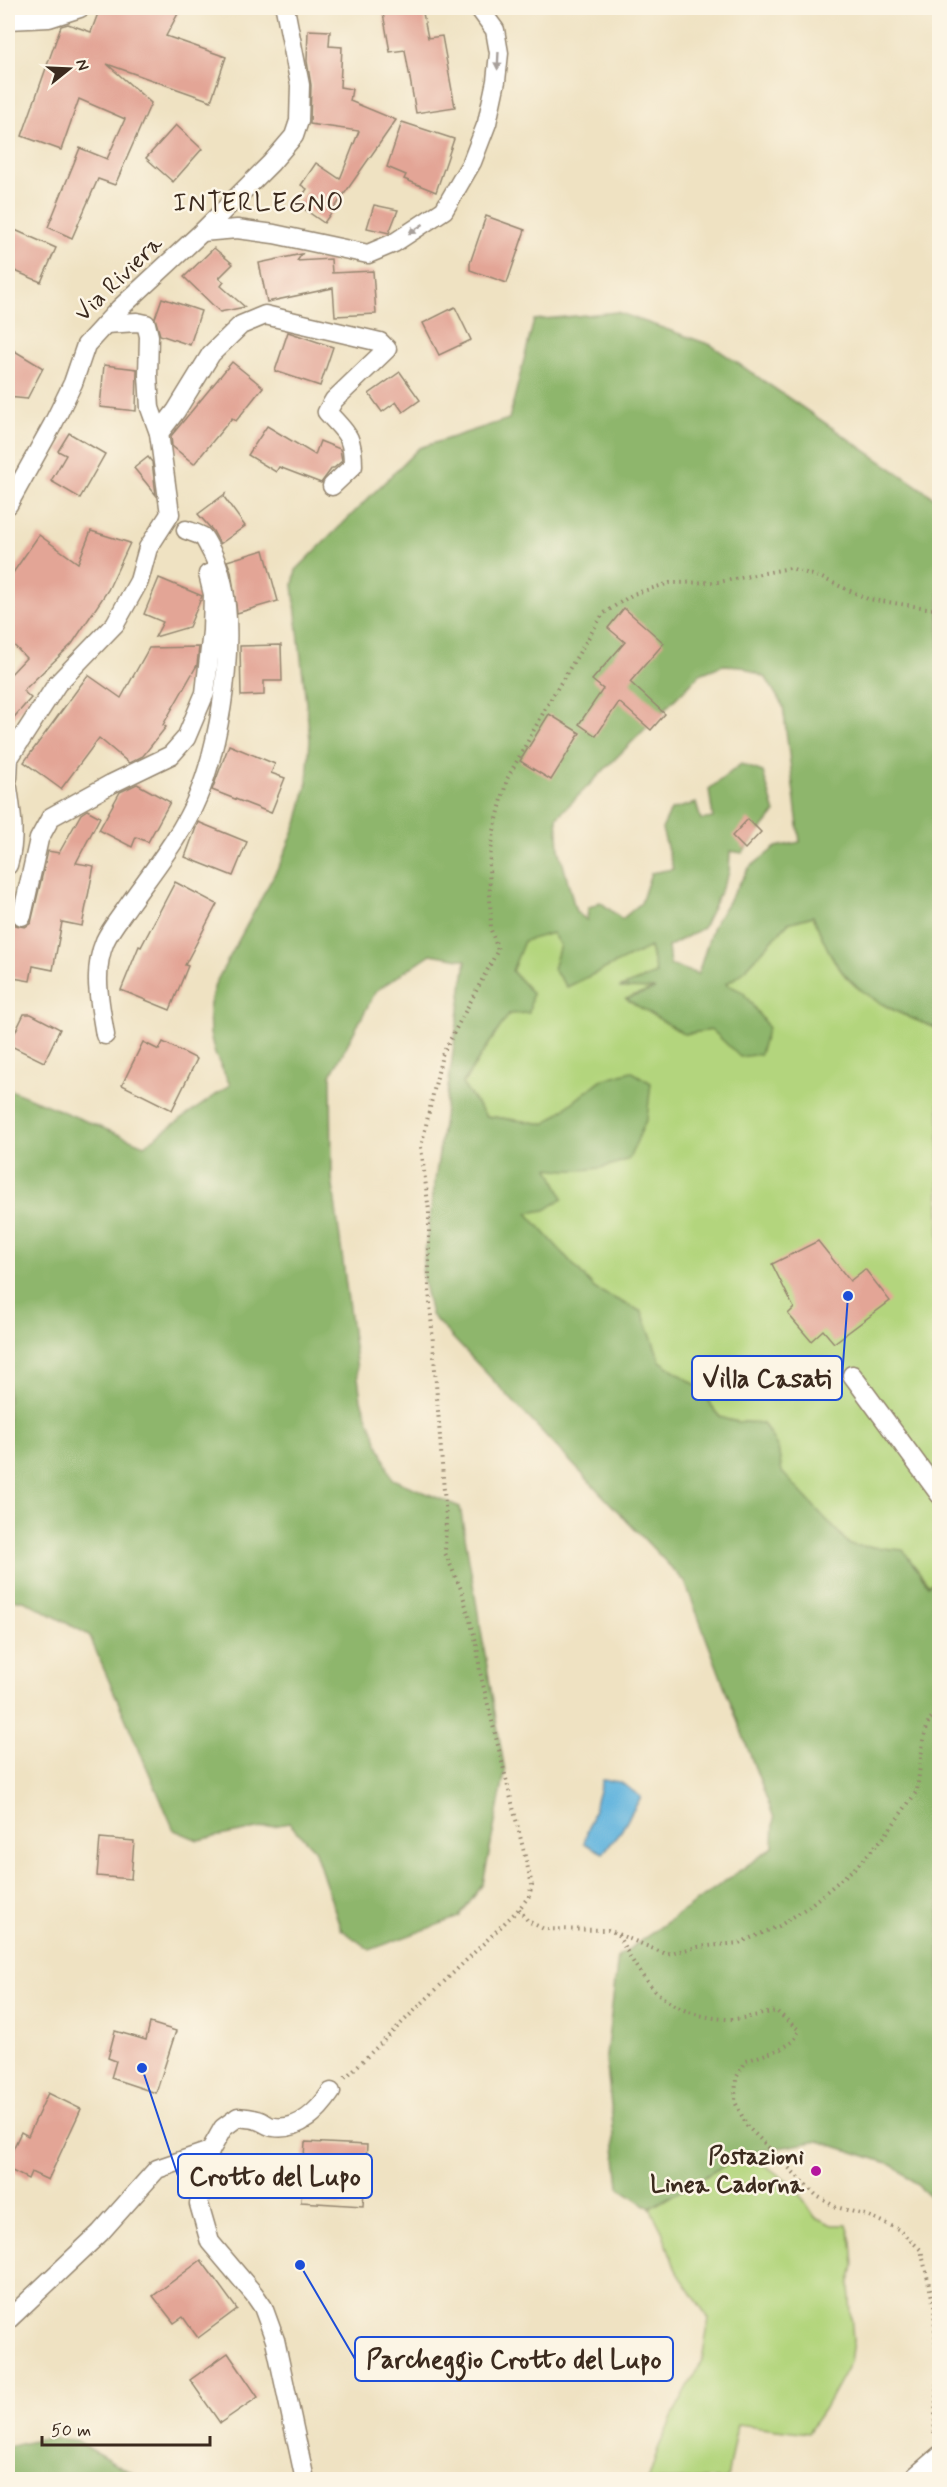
<svg xmlns="http://www.w3.org/2000/svg" width="947" height="2487" viewBox="0 0 947 2487" font-family="Mynerve,sans-serif">
<rect width="100%" height="100%" fill="#fcf5e5"/>
<filter id="ink" filterUnits="userSpaceOnUse"><feTurbulence type="fractalNoise" baseFrequency=".0167" numOctaves="2"/><feDisplacementMap in="SourceGraphic" scale="12" xChannelSelector="R" yChannelSelector="G"/><feConvolveMatrix kernelMatrix="1 2 1 2 8 2 1 2 1" color-interpolation-filters="sRGB"/></filter>
<filter id="wash" filterUnits="userSpaceOnUse"><feTurbulence type="fractalNoise" baseFrequency=".008" numOctaves="4" result="noise"/><feDisplacementMap in="SourceGraphic" scale="24" xChannelSelector="R" yChannelSelector="G"/><feGaussianBlur stdDeviation="1.35" result="paint"/><feColorMatrix in="noise" values="0 0 0 0 0 0 0 0 0 0 0 0 0 0 0 0 0 1.4 0 .05"/><feComposite in="paint" operator="in"/></filter>
<g filter="url(#wash)">
<rect width="100%" height="100%" fill="#efe2c2"/>
<g fill="#b3d57d" stroke="#77804e" stroke-width="1.5">
<path d="M813,916C822,937 831,959 846,977C869,1002 909,1018 939,1029V1579L929,1585L903,1551L850,1545L781,1472L778,1448L763,1423C734,1421 715,1426 706,1392L660,1361L642,1312L595,1289L526,1213L549,1168L601,1080L546,1124L486,1116L462,1085L509,1013L532,993L512,971L524,940L553,933L560,945L650,947L656,974L621,987L658,988L627,999L684,1034L712,1030L725,984L741,974L788,923Z"/>
<polygon points="749,2153 796,2188 815,2217 833,2225 847,2225 852,2241 854,2266 849,2286 853,2341 850,2362 825,2408 808,2433 737,2424 727,2479 648,2480 658,2449 676,2409 702,2360 709,2319 676,2270 662,2231 650,2208 744,2154"/>
</g>
<g fill="#8eb66c" stroke="#647045" stroke-width="1.5" fill-rule="evenodd">
<path d="M617,312L711,345L939,501V1029C909,1018 869,1002 847,977C831,960 822,937 813,916L788,923L741,974L726,984L743,992L768,1027L760,1054L740,1057L712,1030L684,1034L626,999L655,989L619,988L656,974L650,947L567,987L553,969L560,945L552,933L524,941L512,971L532,993L529,1013L509,1014L462,1084L486,1116L545,1124L601,1080L631,1071L651,1083L647,1118L629,1159C603,1170 577,1173 549,1168L563,1198L545,1210L527,1213L595,1289L642,1312L660,1361L706,1392C715,1426 734,1421 763,1423L778,1448L782,1472L850,1545L903,1550L928,1585L939,1579V2204L894,2165L819,2141L744,2154L650,2208L619,2187L606,2056L618,1957L773,1847L774,1818L685,1582L431,1315L422,1274L466,960L431,954L376,991L331,1075L332,1178L361,1400L392,1479L460,1507L505,1772L483,1884L459,1917L370,1950L341,1929L314,1849L289,1823L198,1840L174,1830L89,1635L24,1600H8V1089L144,1145L230,1085L215,1054L210,1034L209,1008L215,984L282,860L298,820L307,783L310,739L296,613L293,585L296,570L419,448L509,419L534,320ZM723,665L741,666L766,678L783,706L800,842L776,847L749,868L713,926L698,974L670,965L668,947L703,928L729,873L730,851L742,853L775,813L763,772L741,764L709,789L713,818L701,820L696,803L671,810L662,829L673,869L651,873L641,903L622,919L600,902L588,908L587,920L576,912L559,849L557,817L700,674Z"/>
<polygon points="46,2438 75,2440 142,2479 8,2479 8,2447"/>
</g>
<polygon fill="#63b5de" stroke="#4f707e" stroke-width="1.5" points="602,1780 620,1782 641,1797 621,1831 603,1853 584,1843"/>
<g id="blocks">
<g fill="#e3a596">
<polygon points="100,8 181,8 166,36 226,57 211,101 107,64 151,103 115,185 98,179 72,238 48,227 80,148 107,159 125,119 79,99 61,150 22,136 61,26 68,24 91,32"/>
<polygon points="382,8 422,8 428,38 442,36 455,107 416,113 405,50 390,52"/>
<polygon points="308,30 330,31 329,46 342,47 340,87 352,89 350,101 396,120 324,223 297,204 307,189 301,185 316,163 340,179 359,131 310,124 311,85 307,61"/>
<polygon points="402,122 454,139 436,192 404,179 406,175 387,167"/>
<polygon points="176,125 202,149 173,182 146,158"/>
<polygon points="374,205 398,210 389,233 367,228"/>
<polygon points="486,216 525,230 507,283 470,270 470,263"/>
<polygon points="8,227 56,248 41,282 8,268"/>
<polygon points="214,248 233,264 219,278 224,282 221,286 245,307 220,312 184,277"/>
<polygon points="302,254 297,261 331,259 332,273 373,271 376,314 335,316 333,288 267,302 259,263"/>
<polygon points="162,298 201,311 190,345 160,335 155,318"/>
<polygon points="455,307 471,340 439,355 423,323"/>
<polygon points="288,332 333,347 320,386 275,371"/>
<polygon points="8,347 43,368 27,399 8,397"/>
<polygon points="232,362 263,387 236,421 232,418 194,464 172,446 171,436"/>
<polygon points="104,365 137,369 136,411 100,407"/>
<polygon points="400,372 420,400 403,412 396,402 382,412 369,394"/>
<polygon points="267,426 315,455 320,441 340,449 342,461 334,468 332,468 321,483 279,467 276,472 248,455"/>
<polygon points="69,433 105,454 80,498 51,481 66,455 58,451"/>
<polygon points="148,457 152,462 156,495 134,468"/>
<polygon points="225,494 224,497 245,526 220,544 213,531 198,514"/>
<polygon points="91,531 130,543 108,590 72,644 23,691 31,698 8,724 8,677 26,658 8,639 8,580 39,535 78,563"/>
<polygon points="264,550 278,601 237,613 231,571 227,561"/>
<polygon points="159,578 202,596 189,627 155,637 163,622 144,614"/>
<polygon points="624,608 664,643 630,682 665,714 651,730 619,702 596,736 579,724 603,689 592,680 625,642 608,628"/>
<polygon points="281,645 282,681 264,681 264,695 241,696 240,646"/>
<polygon points="199,647 197,665 163,725 166,727 143,756 129,763 99,738 61,789 24,762 88,675 121,698 149,648"/>
<polygon points="549,714 580,733 551,780 520,761"/>
<polygon points="229,745 275,764 271,773 285,778 271,813 212,790"/>
<polygon points="137,784 170,802 148,842 136,837 132,847 99,830 120,792"/>
<polygon points="87,810 100,817 76,863 94,866 82,926 62,922 53,970 33,966 30,981 8,977 8,911 11,911 11,919 15,925 25,927 31,923 48,851 59,853 81,814"/>
<polygon points="748,819 761,832 745,849 732,836"/>
<polygon points="198,822 247,842 233,876 185,857"/>
<polygon points="175,882 217,904 185,965 188,966 170,1010 121,990 139,946 141,947"/>
<polygon points="24,1014 31,1014 60,1029 44,1062 9,1045"/>
<polygon points="143,1042 159,1050 163,1042 197,1059 172,1110 122,1085"/>
<polygon points="818,1241 850,1281 865,1269 890,1301 834,1343 823,1330 811,1341 788,1314 794,1308 772,1264"/>
<polygon points="100,1838 134,1841 131,1879 97,1876"/>
<polygon points="150,2023 176,2031 156,2093 111,2078 116,2061 108,2058 115,2031 146,2040"/>
<polygon points="48,2093 81,2109 48,2180 31,2172 28,2179 8,2169 8,2160 21,2132 28,2136"/>
<polygon points="305,2142 367,2145 363,2206 301,2202"/>
<polygon points="201,2260 237,2309 198,2338 183,2317 174,2323 153,2296"/>
<polygon points="228,2353 258,2397 220,2423 190,2380"/>
</g>
</g>
</g>
<g filter="url(#ink)">
<use href="#blocks" fill-opacity="0" stroke="#958670" stroke-width="1.5"/>
<g fill="none" stroke-linecap="round" stroke-linejoin="round">
<defs>
<g id="street">
<polyline points="8,20 49,18 80,8"/>
<polyline points="202,232 237,229 274,234 368,254 394,243 444,210 472,162 487,123 496,81 499,53 495,30 479,8"/>
<path d="M159,433L176,411L211,354L241,325L265,315L380,342L387,349L334,400L327,412C346,433 353,435 353,466L332,486"/>
<polyline points="8,505 53,424 73,383 86,345 119,309 202,232 271,163 294,136 299,121 300,85 285,8"/>
<polyline points="8,778 9,758 57,684 115,624 139,581 148,548 170,514 159,433 150,408 148,375 149,336 146,324 137,322 106,324"/>
<path d="M8,788C12,814 16,840 8,865"/>
<polyline points="22,916 39,839 51,817 111,784 171,755 186,738 205,693 212,631 213,594 208,574"/>
<path d="M105,1035C100,1003 92,972 105,941C111,928 122,915 130,903C154,869 182,835 198,796C223,737 243,606 210,549C208,545 205,539 203,537C199,534 191,532 186,530"/>
<polyline points="852,1375 940,1495"/>
<polyline points="8,2320 100,2233 157,2169 210,2151"/>
<path d="M305,2480L275,2340L263,2307L254,2294L210,2242L199,2204L210,2151L223,2128L238,2117C244,2118 251,2118 257,2120C263,2121 268,2127 274,2127C299,2131 319,2110 331,2092"/>
<polyline points="911,2480 940,2455"/>
</g>
</defs>
<use href="#street" stroke="#958670" stroke-width="21"/>
<g stroke="#958670" stroke-width="4" stroke-dasharray="1.5 4.5" stroke-linecap="butt">
<polyline points="519,1909 528,1921 544,1929 608,1930 666,1954 698,1947 739,1943 779,1926 808,1907 856,1867 884,1837 917,1791 923,1741 929,1720 940,1710"/>
<path d="M618,1935C644,1984 665,2015 725,2019C741,2020 761,2014 776,2011L799,2030L794,2041L781,2049L746,2061L736,2078L735,2102L747,2126L817,2196L836,2207L869,2216L898,2229L921,2250L934,2306L937,2376L934,2437"/>
<polyline points="345,2078 519,1909 529,1896 532,1885 480,1672 477,1645 461,1589 445,1553 446,1518 429,1289 429,1211 421,1147 442,1055 498,950 491,930 489,864 494,831 507,779 552,697 603,614 633,594 670,583 719,582 790,568 822,578 868,599 940,610"/>
</g>
<use href="#street" stroke="#fff" stroke-width="18"/>
</g>
<defs><path id="oneway-solid" d="M-6-.8H1V-3.2L6.5 0L1 3.2V.8H-6Z" transform="scale(1.5)"/></defs>
<g fill="#a79f9a">
<use href="#oneway-solid" transform="translate(498 61) rotate(93)"/>
<use href="#oneway-solid" transform="translate(416 229) rotate(147)"/>
</g>
</g>
<circle fill="#b5179e" stroke="#fcf5e5" stroke-width="2" cx="816" cy="2171" r="6"/>
<g text-anchor="middle" dominant-baseline="central" stroke-width="5" stroke-linejoin="round" paint-order="stroke">
<g font-size="24" fill="#3b2a1e" stroke="#fcf5e5">
<text transform="translate(119 279) rotate(-44)">Via Riviera</text>
</g>
<g font-size="24" font-weight="bold" fill="#3b2a1e" stroke="#fcf5e5" text-anchor="end">
<text x="804" y="2157">Postazioni<tspan x="804" dy="28">Linea Cadorna</tspan></text>
</g>
<g font-size="26" letter-spacing="1.5" fill="#3b2a1e" stroke="#fcf5e5">
<text x="259" y="204">INTERLEGNO</text>
</g>
</g>
<path fill="none" stroke="#1d4ed8" stroke-width="2" d="M848 1296L842 1378M142 2068L178 2176M300 2265L355 2359"/>
<g fill="#1d4ed8" stroke="#fcf5e5" stroke-width="2">
<circle cx="848" cy="1296" r="6"/>
<circle cx="142" cy="2068" r="6"/>
<circle cx="300" cy="2265" r="6"/>
</g>
<g fill="#fcf5e5" stroke="#1d4ed8" stroke-width="2">
<rect x="692" y="1356" width="150" height="44" rx="6"/>
<rect x="178" y="2154" width="194" height="44" rx="6"/>
<rect x="355" y="2337" width="318" height="44" rx="6"/>
</g>
<g font-size="26" text-anchor="middle" font-weight="bold" fill="#3b2a1e">
<text x="767" y="1387">Villa Casati</text>
<text x="275" y="2185">Crotto del Lupo</text>
<text x="514" y="2368">Parcheggio Crotto del Lupo</text>
</g>
<rect width="947" height="2487" fill="none" stroke="#fcf5e5" stroke-width="30"/>
<g transform="translate(69 69) rotate(72)" stroke="#fcf5e5" stroke-width="4.5" paint-order="stroke">
<path d="M0-4.5L10 22L0 15L-10 22Z" fill="#3b2a1e"/>
<text y="-9" font-size="16" font-weight="bold" text-anchor="middle" fill="#3b2a1e">N</text>
</g>
<path d="M42 2436v9h168v-9" fill="none" stroke="#3b2a1e" stroke-width="3"/>
<text x="51" y="2436" font-size="18" fill="#3b2a1e" stroke="#fcf5e5" stroke-width="4.5" paint-order="stroke">50 m</text>
</svg>
